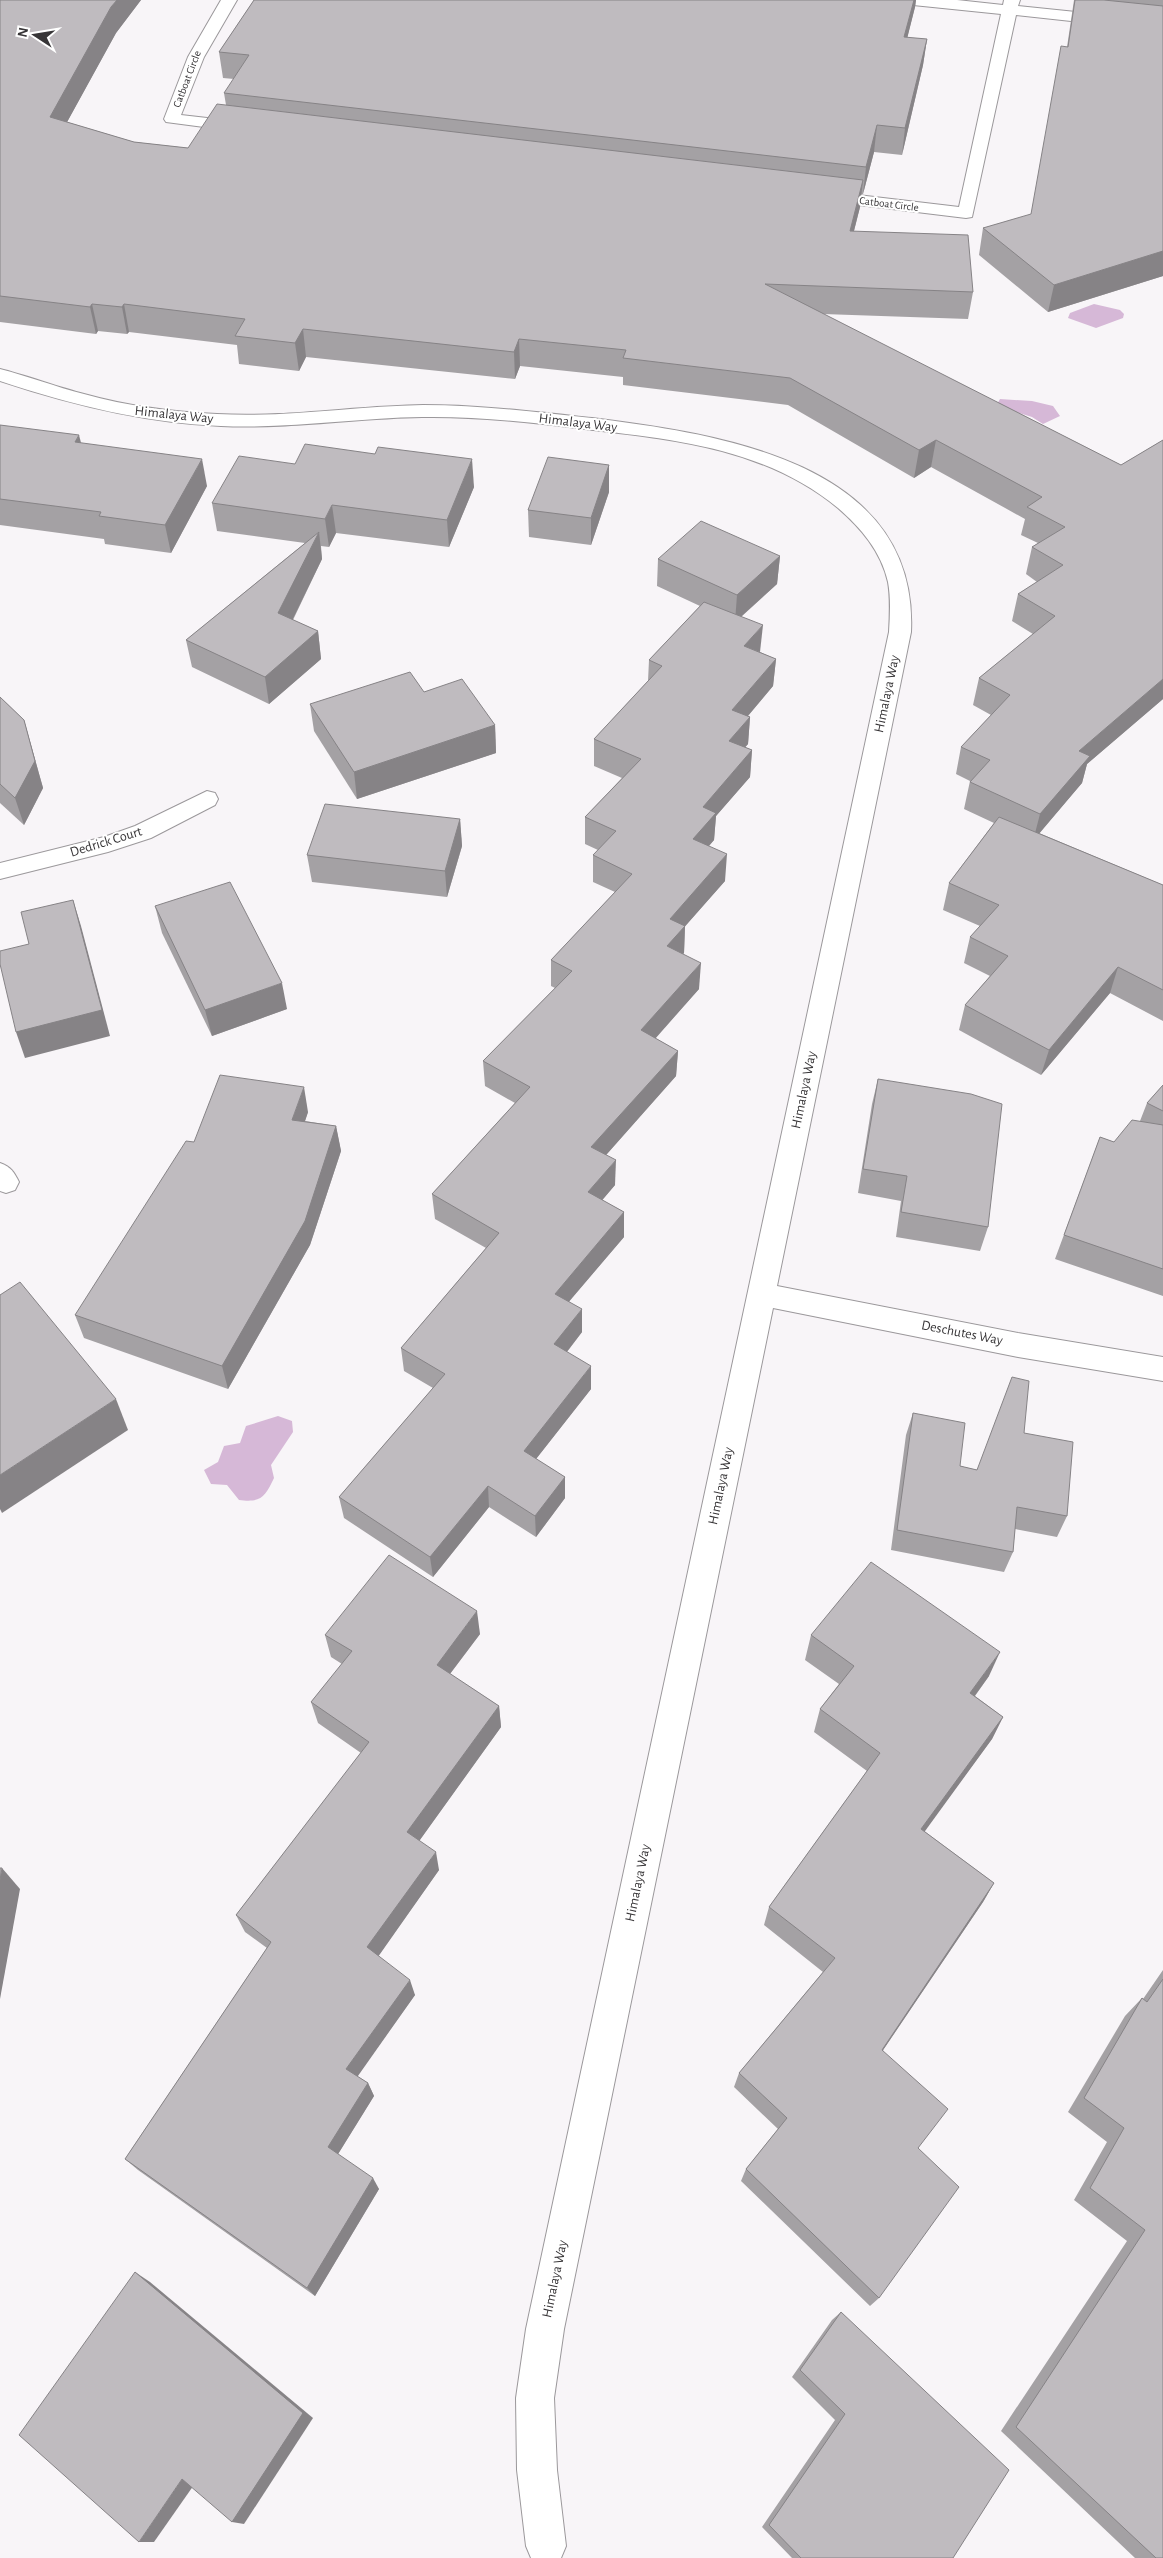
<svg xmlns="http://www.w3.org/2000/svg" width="1163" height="2558" viewBox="0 0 1163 2558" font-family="'Alegreya Sans',sans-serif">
<rect width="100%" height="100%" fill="#f8f5f8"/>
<g fill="#d6b8d7">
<polygon points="1094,304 1120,310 1124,314 1123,318 1096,328 1068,318 1070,313"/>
<polygon points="1000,399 1032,401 1053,406 1060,416 1043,424 1032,417 996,406"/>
<path d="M278,1416L292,1421L293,1432L271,1465L274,1478C265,1497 261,1503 239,1500L227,1485L211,1484L204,1470L218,1462L224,1446L240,1443L246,1426Z"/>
</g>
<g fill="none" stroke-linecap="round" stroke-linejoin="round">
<defs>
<g id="minor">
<polygon points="221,0 237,0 204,57 181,115 242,122 250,127 242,132 166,122 164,119 188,57"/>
<polygon points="905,0 957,0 1003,5 1004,0 1020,0 1018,6 1163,21 1163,31 1016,15 972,217 966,218 818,200 816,196 818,192 824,191 959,207 1001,14 913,5"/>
<path d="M0,369C28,376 56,387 84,394C127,406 172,412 217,414C286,418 354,406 423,405C479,405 536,412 592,418C719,434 919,462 911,632L777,1286L1018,1333L1163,1357V1381L1018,1357L773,1308L564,2329L554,2398L557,2470L566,2546L561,2558H531L526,2546L517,2470L516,2398L526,2329L889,632C890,615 891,598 888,582C881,551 861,528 838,508C768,450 680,440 593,430C536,423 479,416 422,417C355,418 289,429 221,426C145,423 72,405 0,381Z"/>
<polygon points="207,791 215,793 218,799 215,805 151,838 108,852 0,879 0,863 104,837 135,826"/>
<path d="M0,1163C11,1167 14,1172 19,1182L15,1190L6,1193L0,1191Z"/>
</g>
</defs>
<use href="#minor" stroke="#9b989b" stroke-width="2"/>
<use href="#minor" fill="#fff" fill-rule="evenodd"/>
</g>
<g fill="#a4a1a4">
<polygon points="0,0 141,0 116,33 67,122 134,142 188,148 226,105 224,93 234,79 223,78 219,52 254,0 916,0 915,7 907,38 927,39 923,65 902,155 874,152 863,194 861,194 860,207 854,231 973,292 968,319 823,314 1121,465 1163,440 1163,699 1087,764 1082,783 1039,833 1163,885 1163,1021 1110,993 1041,1075 959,1030 965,1005 990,976 964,963 970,937 980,926 943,910 949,883 994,823 964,809 970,781 956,774 961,747 991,715 973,705 979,678 1033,634 1012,621 1018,594 1037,582 1026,574 1032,547 1038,543 1021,535 1025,519 931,467 914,478 788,405 623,385 623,377 520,366 515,379 306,357 299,371 239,364 237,345 129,332 127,334 98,331 96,334 0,322"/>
<polygon points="1074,0 1163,0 1163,276 1048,312 979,255 983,228 1031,215 1067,47"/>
<polygon points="0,425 81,443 207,486 171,553 105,544 104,539 0,525"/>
<polygon points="295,464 474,487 449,547 336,533 329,547 321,546 322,559 293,620 318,631 321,659 269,704 192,667 186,640 305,543 217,531 212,503"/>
<polygon points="609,465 609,492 591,545 529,537 528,510"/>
<polygon points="780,556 777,584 741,617 760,652 776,659 773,686 748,716 750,717 748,744 745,747 752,750 750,777 716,816 714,840 709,846 725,881 685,926 684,953 683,954 699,989 655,1038 678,1051 676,1076 606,1155 615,1185 602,1200 624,1212 624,1237 569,1301 582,1332 567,1352 591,1389 536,1459 565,1477 565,1498 536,1537 489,1507 433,1577 344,1518 339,1497 433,1388 404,1371 401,1348 486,1248 435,1219 432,1194 515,1103 485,1086 483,1061 555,988 551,986 551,960 615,892 593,882 593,855 598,850 585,844 585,817 622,778 594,766 594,739 648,681 649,660 700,606 657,586 658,559"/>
<polygon points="424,692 495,725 496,753 357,799 314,731 310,704"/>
<polygon points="0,697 24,720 43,788 24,825 0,803"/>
<polygon points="460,819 462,846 447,897 312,882 307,855"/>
<polygon points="155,906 287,1009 212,1036 162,933"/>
<polygon points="878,1079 988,1227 980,1251 896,1237 901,1201 858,1193 872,1104"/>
<polygon points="1163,1085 1163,1296 1055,1259 1100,1137 1114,1142 1140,1121 1147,1103"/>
<polygon points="308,1112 305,1121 336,1126 341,1151 310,1245 228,1389 84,1338 75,1315 194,1142"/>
<polygon points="913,1413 960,1466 977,1470 1024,1433 1067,1516 1057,1537 1015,1529 1013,1552 1004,1572 891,1550 906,1435"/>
<polygon points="480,1634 450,1674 499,1706 501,1727 419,1841 439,1870 378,1956 415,1995 357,2076 368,2083 374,2096 338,2154 379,2189 315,2296 138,2170 125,2159 267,1948 245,1932 236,1915 361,1753 318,1723 311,1702 342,1664 331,1657 325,1635"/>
<polygon points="811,1635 989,1676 975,1696 1003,1717 992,1739 924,1831 994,1883 983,1902 883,2050 918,2148 879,2298 870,2306 741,2181 746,2169 778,2129 734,2087 739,2073 823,1972 764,1925 769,1907 867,1771 814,1732 820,1709 839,1684 805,1660"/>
<polygon points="1163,1970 1163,2558 1135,2558 1001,2431 1127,2241 1074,2200 1107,2142 1068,2112 1125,2016 1142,1998 1143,1999"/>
<polygon points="841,2312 953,2558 792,2558 762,2527 835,2420 792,2377 832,2320"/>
</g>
<g fill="#868386">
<polygon points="117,0 141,0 116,33 55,144 50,117 111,7"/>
<polygon points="914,0 916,0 915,7 901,63 904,37"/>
<polygon points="927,39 923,65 902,155 905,128"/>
<polygon points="877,125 874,152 863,194 866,167"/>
<polygon points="863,180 860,207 847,258 850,231"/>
<polygon points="1163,251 1163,276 1048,312 1054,285"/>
<polygon points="92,304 98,331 96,334 90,307"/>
<polygon points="124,304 129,332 127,334 122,307"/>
<polygon points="303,329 306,357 299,371 295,343"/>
<polygon points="519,339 520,366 515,379 514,352"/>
<polygon points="79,435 86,462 75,442"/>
<polygon points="936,440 931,467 914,478 919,450"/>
<polygon points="202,459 207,486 171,553 165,525"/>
<polygon points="472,459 474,487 449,547 447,520"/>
<polygon points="609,465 609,492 591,545 591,518"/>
<polygon points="332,505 336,533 329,547 325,519"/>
<polygon points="319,532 322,559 282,641 278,613"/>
<polygon points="780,556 777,584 735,622 737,595"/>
<polygon points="763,625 760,652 744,646"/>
<polygon points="318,631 321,659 269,704 265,677"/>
<polygon points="776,659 773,686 730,737 732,710"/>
<polygon points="1163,679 1163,699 1087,764 1082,783 1033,841 1040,814 1079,751"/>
<polygon points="750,717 748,744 727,768 729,741"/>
<polygon points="24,720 43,788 24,825 15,798"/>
<polygon points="495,725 496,753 357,799 354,772"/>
<polygon points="752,750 750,777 716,816 714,840 692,865 693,839 703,807"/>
<polygon points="460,819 462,846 447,897 445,871"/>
<polygon points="727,854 725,881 681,931 685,926 684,953 666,973 670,919"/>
<polygon points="73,900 81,926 110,1036 25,1058 16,1032"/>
<polygon points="701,963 699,989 640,1056 641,1030"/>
<polygon points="1118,967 1110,993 1041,1075 1049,1050"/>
<polygon points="282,983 287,1009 212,1036 205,1010"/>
<polygon points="678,1051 676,1076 591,1172 591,1147"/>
<polygon points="304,1087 308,1112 297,1145 292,1120"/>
<polygon points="336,1126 341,1151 310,1245 228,1389 222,1366"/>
<polygon points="616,1160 615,1185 588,1217 588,1192"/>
<polygon points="624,1212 624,1237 556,1317 555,1294"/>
<polygon points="582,1309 582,1332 555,1367 554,1344"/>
<polygon points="591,1366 591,1389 525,1473 524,1451"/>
<polygon points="116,1399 128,1430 2,1513 0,1509 0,1475"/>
<polygon points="565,1477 565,1498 536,1537 535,1516"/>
<polygon points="488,1486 489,1507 433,1577 430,1557"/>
<polygon points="477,1611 480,1634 440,1687 437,1665"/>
<polygon points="1000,1652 989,1676 960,1716 970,1693"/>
<polygon points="499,1706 501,1727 412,1851 407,1832"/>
<polygon points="1003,1717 992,1739 912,1849 921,1829"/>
<polygon points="436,1852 439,1870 373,1964 367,1947"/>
<polygon points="2,1868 20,1889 0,1999 0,1880"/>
<polygon points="994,1883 983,1902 873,2065 882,2050"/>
<polygon points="410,1980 415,1995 353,2083 346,2069"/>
<polygon points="368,2083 374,2096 335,2159 328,2147"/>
<polygon points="373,2178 379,2189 315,2296 307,2288"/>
<polygon points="135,2272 150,2282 313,2418 244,2524 232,2522"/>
<polygon points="182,2479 196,2482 154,2542 139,2542"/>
</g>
<g fill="#bfbbbf" stroke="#868386">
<polygon points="0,0 117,0 111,7 50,117 134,142 188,148 217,104 863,180 850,231 968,235 973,292 765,284 1121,465 1163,440 1163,679 1079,751 1090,756 1040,814 970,782 990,760 961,747 1010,695 979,678 1055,616 1018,594 1063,565 1032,547 1065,527 1027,507 1042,497 936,440 919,450 790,378 623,358 626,350 519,339 514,352 303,329 295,343 235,336 245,319 124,304 122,307 92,304 90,307 0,296"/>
<polygon points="254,0 914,0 904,37 927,39 905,128 877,125 866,167 224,93 249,55 219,52"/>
<polygon points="1075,0 1104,0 1163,6 1163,251 1054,285 983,228 1031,214 1061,46 1068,47"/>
<polygon points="0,425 79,435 75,442 202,459 165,525 99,516 101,512 0,499"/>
<polygon points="305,444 375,454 378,447 472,459 447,520 332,505 325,519 212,503 239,456 295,464"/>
<polygon points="548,457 609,465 591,518 528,510"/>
<polygon points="701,521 780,556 737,595 658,559"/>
<polygon points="319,532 278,613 318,631 265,677 186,640"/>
<polygon points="704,602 763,625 744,646 776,659 732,710 750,717 729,741 752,750 703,807 716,813 693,839 727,854 670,919 685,926 667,946 701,963 641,1030 678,1051 591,1147 616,1160 588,1192 624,1212 555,1294 582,1309 554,1344 591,1366 524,1451 565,1477 535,1516 488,1486 430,1557 339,1497 445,1374 401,1348 499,1233 432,1194 530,1087 483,1061 572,971 551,960 632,874 593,855 616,831 585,817 641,759 594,739 662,666 649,660"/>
<polygon points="410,672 424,692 462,679 495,725 354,772 310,704"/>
<polygon points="0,697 24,720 35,761 15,798 0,784"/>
<polygon points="325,804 460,819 445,871 307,855"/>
<polygon points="999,817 1163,885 1163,990 1118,967 1049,1050 965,1005 1008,956 970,937 999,905 949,883"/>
<polygon points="230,882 282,983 205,1010 155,906"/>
<polygon points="73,900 102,1010 16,1032 0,964 0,951 29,944 21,912"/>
<polygon points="220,1075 304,1087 292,1120 336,1126 305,1221 222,1366 75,1315 186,1141 194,1142"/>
<polygon points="878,1079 971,1094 1002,1104 988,1227 901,1212 907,1176 863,1169"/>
<polygon points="1163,1085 1163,1111 1147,1103"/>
<polygon points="1132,1120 1163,1125 1163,1269 1064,1235 1100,1137 1114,1142"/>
<polygon points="20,1282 116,1399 0,1475 0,1295"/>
<polygon points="1012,1377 1029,1381 1024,1433 1073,1442 1067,1516 1017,1507 1013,1552 897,1530 913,1413 965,1423 960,1466 977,1470"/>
<polygon points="389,1555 477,1611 437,1665 499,1706 407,1832 436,1852 367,1947 410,1980 346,2069 368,2083 328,2147 373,2178 307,2288 125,2159 271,1942 236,1915 369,1742 311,1702 352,1651 325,1635"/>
<polygon points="871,1562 1000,1652 970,1693 1003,1717 921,1829 994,1883 882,2050 948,2109 918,2148 959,2187 879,2298 746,2169 787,2118 739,2073 835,1958 769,1907 880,1753 820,1709 854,1666 811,1635"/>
<polygon points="0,1868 2,1868 0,1880"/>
<polygon points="1163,1979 1163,2558 1156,2558 1016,2427 1145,2230 1090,2188 1124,2128 1084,2098 1142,1998 1147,2002"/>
<polygon points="135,2272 303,2413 232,2522 182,2479 139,2542 19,2435"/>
<polygon points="841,2312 1009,2470 953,2558 801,2558 769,2525 845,2414 800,2370"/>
</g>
<g text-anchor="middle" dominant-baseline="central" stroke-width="4" stroke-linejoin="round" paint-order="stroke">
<g font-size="11" fill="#373537" stroke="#fff">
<text transform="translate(187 79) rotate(-69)">Catboat Circle</text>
<text transform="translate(889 204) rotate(7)">Catboat Circle</text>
</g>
<g font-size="14" fill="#373537" stroke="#fff">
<text transform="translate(174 415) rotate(6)">Himalaya Way</text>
<text transform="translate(578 423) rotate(7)">Himalaya Way</text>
<text transform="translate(887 694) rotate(-78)">Himalaya Way</text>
<text transform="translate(106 842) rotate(-17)">Dedrick Court</text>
<text transform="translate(804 1090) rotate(-78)">Himalaya Way</text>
<text transform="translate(962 1333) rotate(11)">Deschutes Way</text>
<text transform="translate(721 1486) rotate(-78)">Himalaya Way</text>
<text transform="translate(638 1883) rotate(-78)">Himalaya Way</text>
<text transform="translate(555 2279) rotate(-78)">Himalaya Way</text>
</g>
</g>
<g transform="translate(35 35) rotate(282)" stroke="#ffffff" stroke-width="4" paint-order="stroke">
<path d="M0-4L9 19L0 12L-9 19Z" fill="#373537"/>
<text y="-8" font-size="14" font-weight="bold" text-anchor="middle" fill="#373537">N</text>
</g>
</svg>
